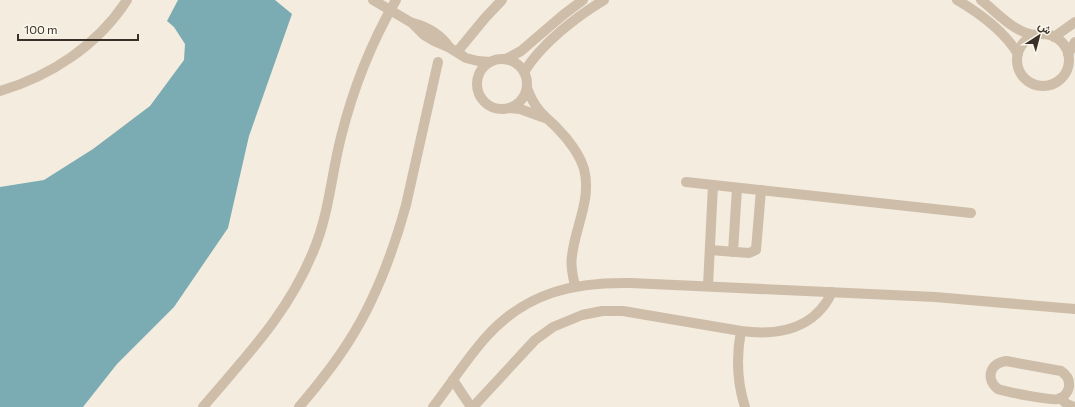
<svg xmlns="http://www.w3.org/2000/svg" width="1075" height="407" viewBox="0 0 1075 407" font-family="Commissioner,Vazirmatn,sans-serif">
<rect width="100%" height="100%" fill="#f4ecde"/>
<polygon fill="#7babb3" points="178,0 275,0 292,14 249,136 228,228 174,307 117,364 83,407 0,407 0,187 44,180 93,149 150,106 184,60 185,44 174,27 167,21"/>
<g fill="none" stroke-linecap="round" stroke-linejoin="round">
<g stroke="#cebda9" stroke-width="10">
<polyline points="373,0 412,23 424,35 434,41 450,48 466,58 478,61 490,62"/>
<path d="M957,0C981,14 1004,31 1018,54"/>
<path d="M981,0C998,13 1015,34 1037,35"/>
<path d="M413,23C429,27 441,35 450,48"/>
<circle cx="1043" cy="60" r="26"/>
<polyline points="1054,37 1075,22"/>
<polyline points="457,52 485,18 502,0"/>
<polyline points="1068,54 1075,42"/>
<circle cx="502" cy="84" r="25"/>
<polyline points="506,59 521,51 563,15 583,0"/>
<path d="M524,72C542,43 576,17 604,0"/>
<path d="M527,88C530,96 533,103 539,110C544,117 552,122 558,129C568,139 580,155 584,169C592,199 575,227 572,256C570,266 573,276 575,286"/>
<path d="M0,91C51,76 98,45 127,0"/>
<polyline points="509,108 520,109 545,118"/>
<polyline points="686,182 971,213"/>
<polyline points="710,250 749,253 756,250 761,190"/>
<polyline points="733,252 737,188"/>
<polyline points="708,286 713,185"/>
<path d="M741,331C736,357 737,382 745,407"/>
<path d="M1006,361L1061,371C1067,375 1070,380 1069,387C1068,392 1064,397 1059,399C1052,401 1007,392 998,389C985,379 990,363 1006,361Z"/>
<polyline points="453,380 471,407"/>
<polyline points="1060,398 1067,404 1074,407"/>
<path d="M203,407C246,356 287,315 313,252C329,215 331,176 341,137C353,89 371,43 396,0"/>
<path d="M299,407C317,386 334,365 349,341C376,299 393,252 406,205L438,62"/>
<path d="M433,407C451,384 467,358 487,336C527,292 574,282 631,283L935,297L1075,309"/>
<path d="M473,407L535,340L553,327L582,315L602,311H623L741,331C778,336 815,329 832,292"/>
</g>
</g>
<g transform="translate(1039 36) rotate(36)" stroke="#fbf6eb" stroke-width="3" paint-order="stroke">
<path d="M0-3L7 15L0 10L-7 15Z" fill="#3a3029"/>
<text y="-6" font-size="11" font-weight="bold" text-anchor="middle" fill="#3a3029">ش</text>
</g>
<path d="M18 34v6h120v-6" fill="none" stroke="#3a3029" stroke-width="2"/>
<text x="24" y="34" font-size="12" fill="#3a3029" stroke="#fbf6eb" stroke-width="3" paint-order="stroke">100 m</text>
</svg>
